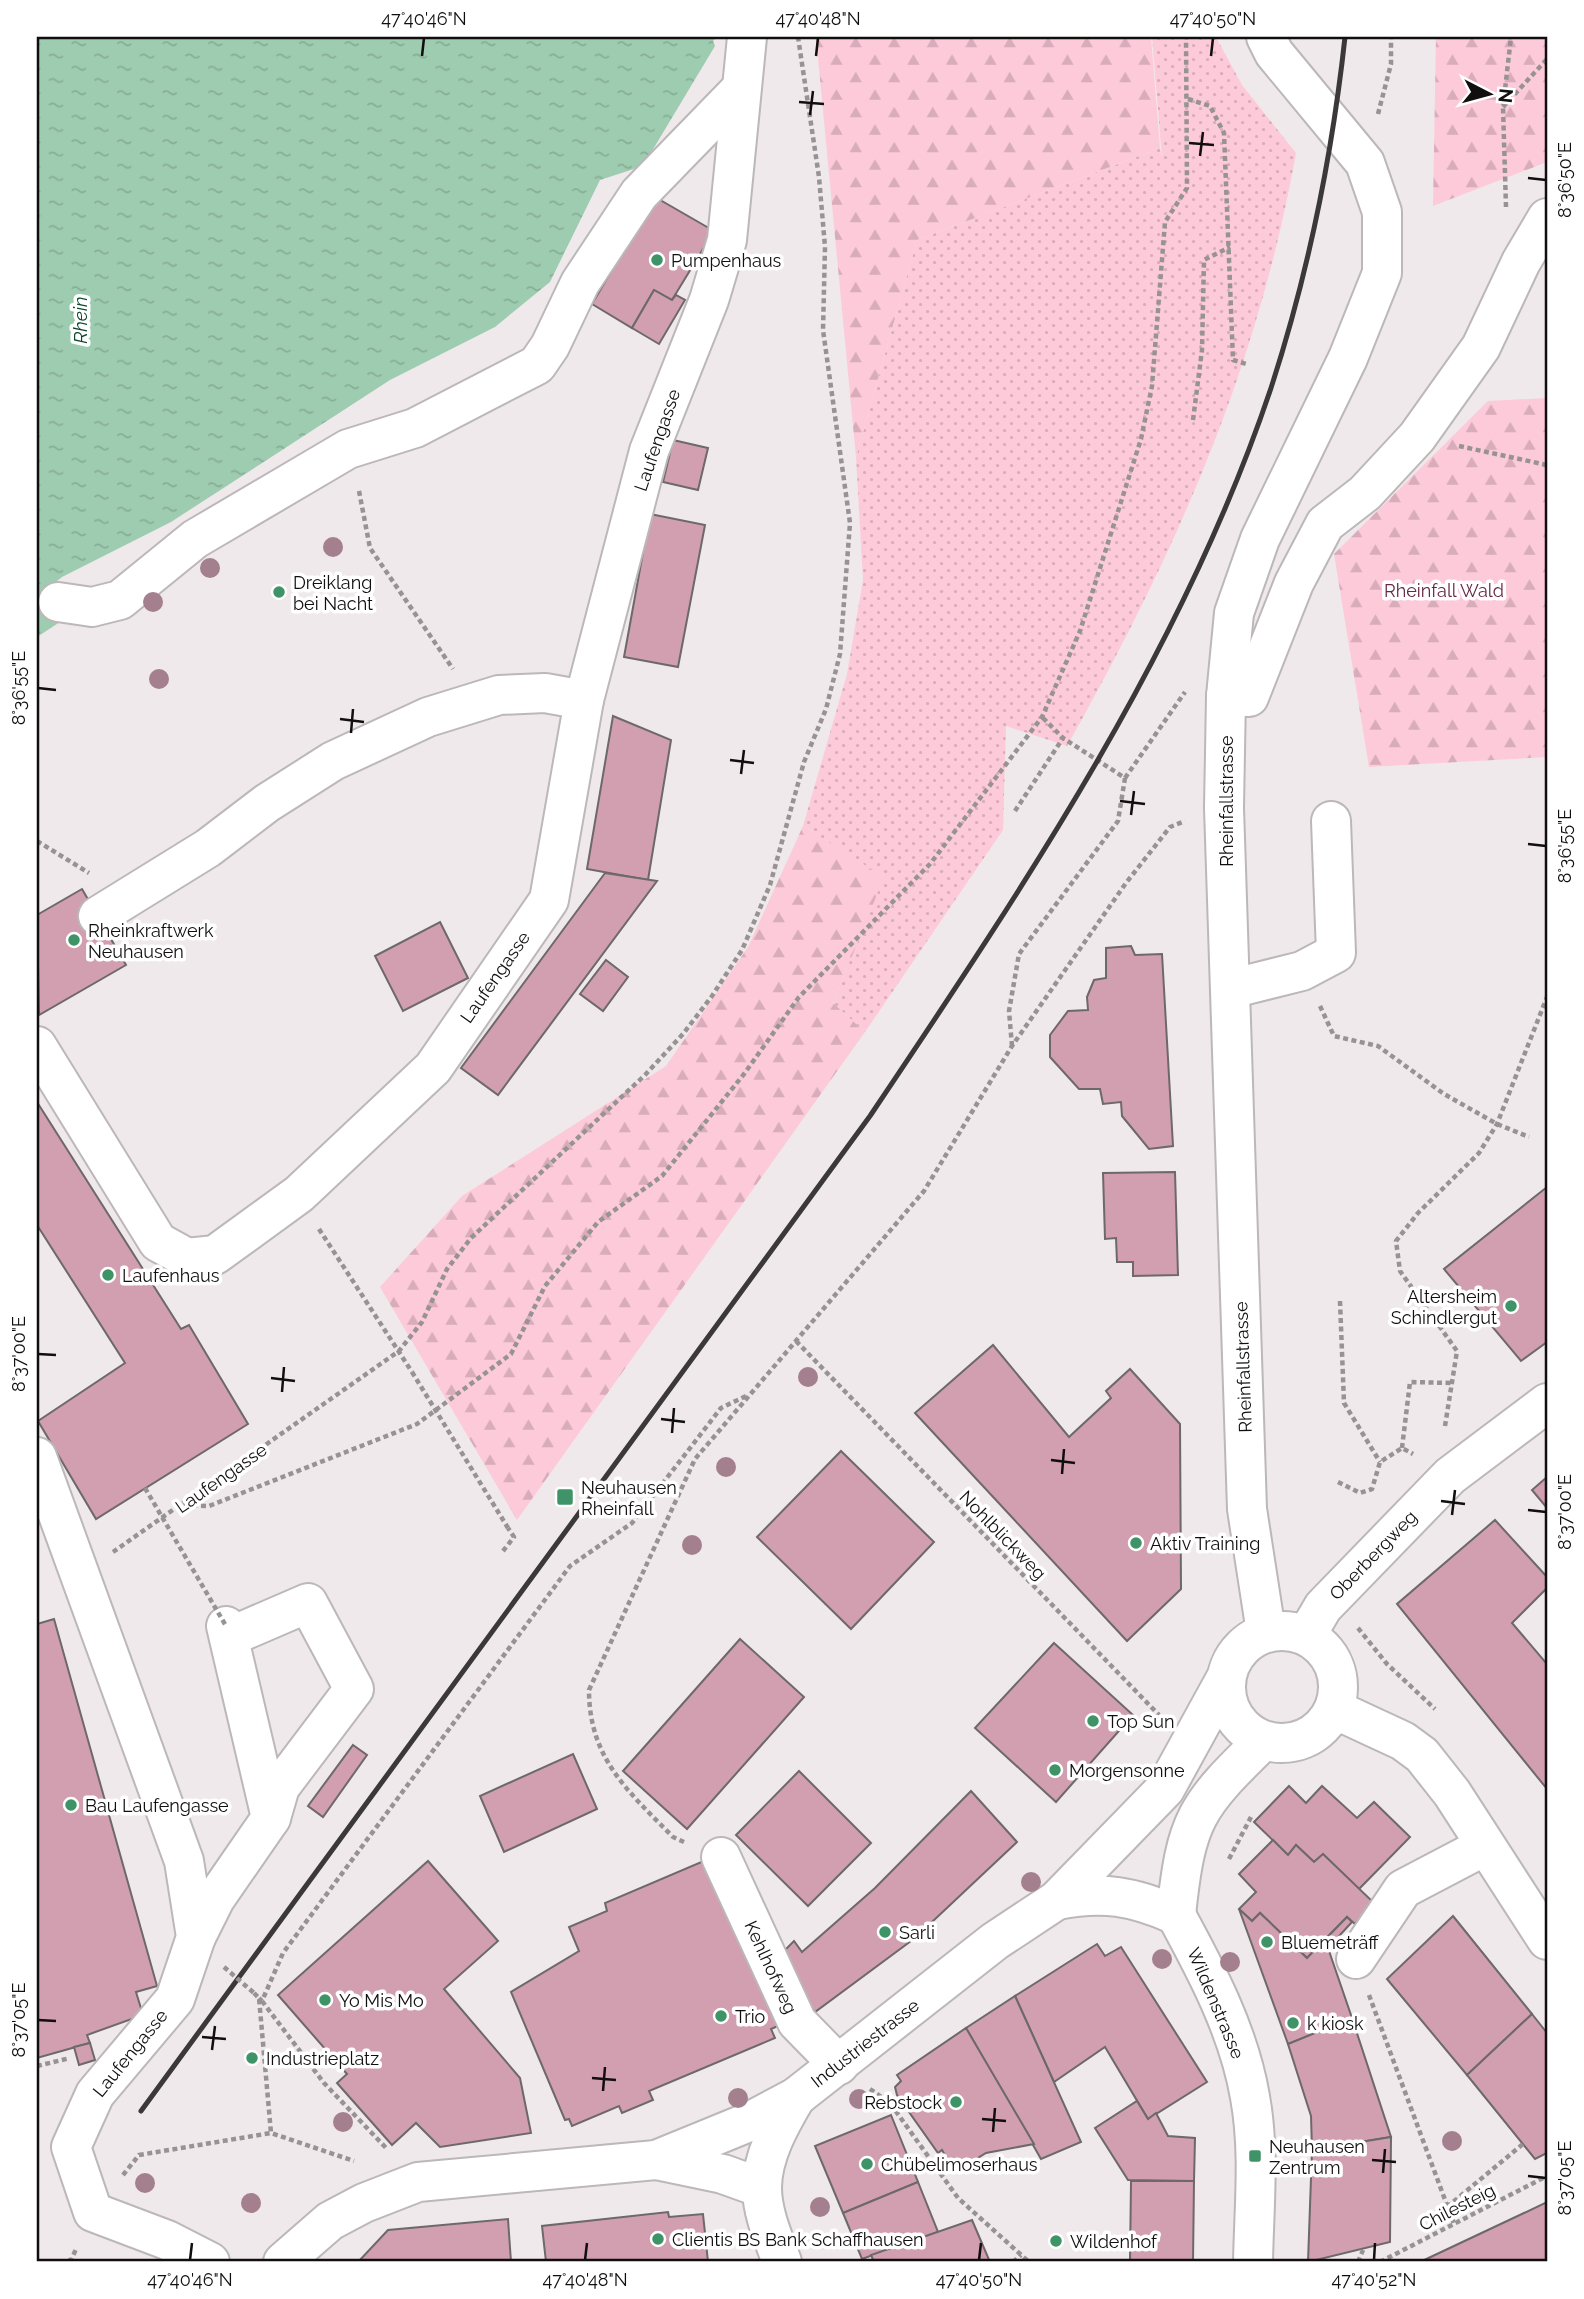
<svg xmlns="http://www.w3.org/2000/svg" width="1584" height="2299" viewBox="0 0 1584 2299" font-family="Raleway,sans-serif">
<defs>
<pattern id="grass-dots" width="8" height="8" patternUnits="userSpaceOnUse" patternTransform="scale(1.75)"><rect width="8" height="8" fill="#fdcada"/><path d="M2 2h.1M6 6h.1" fill="none" stroke="#d8acba" stroke-width="1.8" stroke-linecap="round"/></pattern>
<pattern id="forest-firs" width="22" height="20" patternUnits="userSpaceOnUse" patternTransform="scale(1.75)"><rect width="22" height="20" fill="#fdcada"/><path d="M5 1l3.5 6h-7zM16 11l3.5 6h-7z" fill="#d8acba"/></pattern>
<pattern id="water-ripples" width="26" height="14" patternUnits="userSpaceOnUse" patternTransform="scale(1.75)"><rect width="26" height="14" fill="#9eccb0"/><path d="M2 4q2-2 4 0t4 0M15 11q2-2 4 0t4 0" fill="none" stroke="#87ae96"/></pattern>
</defs>
<rect width="100%" height="100%" fill="#efe9eb"/>
<path fill="url(#grass-dots)" d="M1152,37H1216L1242,85L1296,153C1257,371 1175,554 1067,746L1006,726L1003,830L865,1032L833,1003L883,877L803,826L847,674L863,580L856,457L917,240L1160,148L1162,158Z"/>
<g fill="url(#forest-firs)">
<polygon points="816,37 1151,37 1160,148 917,240 856,457"/>
<polygon points="1436,37 1547,37 1547,162 1433,206"/>
<polygon points="1547,398 1547,757 1369,767 1334,554 1488,401"/>
<polygon points="803,826 884,877 833,1003 865,1032 517,1520 380,1287 462,1196 666,1066 748,947"/>
</g>
<polygon fill="url(#water-ripples)" points="37,37 717,37 713,41 715,46 643,166 600,180 550,282 495,327 390,380 171,522 62,577 48,588 60,622 37,637"/>
<g fill="#d19faf" stroke="#6d6869" stroke-width="2">
<polygon points="655,197 714,231 672,300 654,290 632,328 592,304"/>
<polygon points="654,290 672,300 676,295 685,300 659,344 632,328"/>
<polygon points="673,440 708,448 698,490 663,482"/>
<polygon points="650,514 705,525 678,667 624,657"/>
<polygon points="613,716 671,740 648,880 587,869"/>
<polygon points="605,873 657,881 498,1095 461,1068"/>
<polygon points="82,889 126,965 39,1015 37,915"/>
<polygon points="440,922 468,978 403,1011 375,956"/>
<polygon points="1131,946 1135,955 1162,954 1173,1146 1149,1149 1122,1116 1121,1102 1103,1104 1100,1089 1079,1089 1050,1057 1050,1035 1068,1011 1088,1010 1087,997 1094,980 1106,978 1106,948"/>
<polygon points="606,960 628,977 603,1011 580,994"/>
<polygon points="37,1102 181,1329 189,1325 248,1424 96,1519 38,1421 125,1363 37,1225"/>
<polygon points="1175,1172 1178,1275 1133,1276 1133,1262 1117,1262 1116,1238 1105,1239 1103,1173"/>
<polygon points="1547,1187 1547,1342 1521,1361 1444,1269"/>
<polygon points="993,1345 1069,1437 1111,1398 1106,1391 1130,1369 1180,1424 1181,1589 1127,1641 915,1413"/>
<polygon points="841,1451 934,1542 851,1629 757,1537"/>
<polygon points="1547,1477 1547,1508 1532,1490"/>
<polygon points="1495,1520 1547,1577 1547,1588 1512,1623 1547,1664 1547,1789 1397,1604"/>
<polygon points="54,1619 157,1986 136,1992 143,2015 87,2035 90,2043 37,2058 37,1624"/>
<polygon points="740,1639 804,1697 687,1829 623,1771"/>
<polygon points="1054,1643 1133,1715 1056,1802 975,1728"/>
<polygon points="353,1745 367,1755 323,1817 308,1806"/>
<polygon points="573,1754 597,1809 504,1852 480,1796"/>
<polygon points="799,1771 871,1843 808,1906 736,1835"/>
<polygon points="1289,1786 1306,1803 1322,1786 1357,1818 1374,1802 1410,1837 1359,1889 1323,1854 1314,1862 1296,1845 1288,1855 1254,1822"/>
<polygon points="971,1791 1017,1842 915,1938 815,2012 775,1960 794,1941 802,1952 875,1888"/>
<polygon points="1273,1840 1288,1855 1296,1845 1314,1862 1323,1854 1374,1903 1355,1924 1347,1917 1307,1958 1260,1913 1252,1921 1239,1909 1256,1892 1239,1874"/>
<polygon points="706,1860 778,2026 771,2029 775,2038 649,2091 653,2100 622,2113 619,2106 572,2126 569,2119 565,2120 511,1992 579,1951 569,1927 607,1911 605,1903"/>
<polygon points="428,1861 498,1941 444,1989 520,2078 531,2133 440,2147 416,2123 392,2145 337,2083 347,2074 278,1995"/>
<polygon points="1239,1909 1252,1921 1260,1913 1307,1958 1347,1917 1352,1922 1328,1948 1352,2018 1288,2044"/>
<polygon points="1453,1916 1532,2014 1467,2075 1387,1979"/>
<polygon points="1097,1944 1105,1956 1121,1947 1207,2082 1148,2119 1105,2047 1054,2082 1015,1996"/>
<polygon points="1015,1996 1081,2142 1041,2159 966,2028"/>
<polygon points="1532,2014 1547,2033 1547,2153 1535,2159 1467,2075"/>
<polygon points="1352,2018 1391,2137 1312,2150 1311,2116 1288,2044"/>
<polygon points="966,2028 1034,2144 986,2153 955,2172 942,2150 938,2153 897,2095 895,2087 901,2081 897,2075"/>
<polygon points="90,2043 95,2060 79,2065 74,2047"/>
<polygon points="1137,2101 1148,2119 1156,2113 1168,2136 1195,2138 1194,2181 1128,2180 1095,2128"/>
<polygon points="891,2115 918,2182 843,2213 815,2146"/>
<polygon points="1391,2137 1390,2242 1308,2262 1312,2150"/>
<polygon points="1131,2181 1194,2181 1193,2262 1130,2262"/>
<polygon points="918,2182 938,2232 862,2259 843,2213"/>
<polygon points="1547,2202 1547,2262 1420,2262 1524,2213"/>
<polygon points="668,2212 669,2217 703,2214 708,2262 546,2262 542,2226"/>
<polygon points="508,2219 511,2262 358,2262 388,2230"/>
<polygon points="972,2220 990,2262 874,2262 871,2255"/>
</g>
<g fill="none" stroke-linecap="round" stroke-linejoin="round">
<defs>
<g id="minor">
<polyline points="1266,37 1274,53 1365,163 1382,212 1382,273 1348,358 1260,539 1234,613 1226,696 1224,808 1247,1509 1266,1632"/>
<polyline points="58,602 92,607 120,600 195,539 348,449 415,428 537,365 550,346 580,283 639,194 741,89"/>
<polyline points="1226,696 1249,697 1294,583 1325,524 1365,493 1417,437 1481,347 1521,262 1547,218"/>
<polyline points="98,916 208,848 267,803 333,761 428,717 499,695 545,693 584,700"/>
<polyline points="1230,989 1302,971 1336,953 1331,821"/>
<polyline points="37,1046 158,1242 187,1258 215,1255 299,1194 433,1068 549,900 584,700 649,451 709,300 727,240 747,37"/>
<polyline points="37,1457 184,1861 196,1937 175,1999 95,2094 71,2147 93,2212 167,2240 210,2262"/>
<circle cx="1282" cy="1687" r="56"/>
<polyline points="1306,1636 1323,1607 1450,1476 1547,1403"/>
<polyline points="229,1637 308,1603 354,1689 280,1787 271,1818"/>
<polyline points="1334,1709 1403,1741 1422,1755 1452,1793 1547,1940"/>
<polyline points="721,1857 797,2022 839,2065"/>
<path d="M1057,1900C1103,1891 1133,1896 1176,1915"/>
<path d="M1176,1915C1207,1972 1239,2032 1250,2097C1260,2151 1254,2208 1253,2262"/>
<path d="M1176,1915C1186,1819 1195,1807 1263,1741"/>
<polyline points="196,1937 215,1899 271,1818 226,1626"/>
<polyline points="1356,1959 1403,1889 1485,1846"/>
<polyline points="656,2160 723,2174 762,2188"/>
<polyline points="283,2262 330,2221 364,2203 418,2182 656,2160 749,2122 796,2097 995,1941 1057,1900 1165,1789 1226,1678"/>
<path d="M782,2262C774,2240 762,2213 762,2188C762,2156 780,2124 796,2097"/>
</g>
</defs>
<use href="#minor" stroke="#bcb7b9" stroke-width="42"/>
<g stroke="#979294" stroke-width="4.5" stroke-dasharray="5 3.5" stroke-linecap="butt">
<polyline points="1188,99 1210,106 1224,133 1233,360 1246,364"/>
<polyline points="1503,107 1547,59"/>
<polyline points="1378,114 1391,64 1391,37"/>
<polyline points="1506,207 1503,107 1511,37"/>
<polyline points="1193,420 1202,350 1204,260 1230,247"/>
<polyline points="1459,446 1547,465"/>
<polyline points="359,491 370,548 453,669"/>
<polyline points="1125,778 1185,692"/>
<polyline points="1015,811 1063,738"/>
<polyline points="37,841 89,873"/>
<polyline points="1320,1006 1334,1036 1378,1046 1444,1094 1497,1124 1529,1137"/>
<polyline points="1012,1046 1009,1011 1019,954 1118,821 1125,778 1063,738 1042,717"/>
<polyline points="319,1229 412,1372"/>
<polyline points="1340,1301 1344,1403 1380,1462"/>
<polyline points="796,1341 1159,1715"/>
<polyline points="1445,1426 1457,1351 1400,1271 1396,1241 1418,1213 1479,1153 1497,1124 1547,997"/>
<polyline points="1402,1448 1410,1382 1452,1383"/>
<polyline points="1338,1482 1360,1493 1372,1489 1380,1462 1402,1448 1413,1454"/>
<polyline points="184,1505 209,1506 417,1424 511,1354 545,1286 598,1222 662,1176 744,1074 799,997 930,864 1042,717 1080,631 1141,439 1152,386 1165,222 1187,188 1186,37"/>
<polyline points="503,1551 514,1537 508,1528"/>
<polyline points="113,1552 399,1351 422,1322 447,1269 471,1238 645,1075 683,1034 712,996 742,950 770,885 804,762 826,709 840,654 850,523 823,330 825,247 819,177 798,37"/>
<polyline points="1358,1628 1387,1664 1435,1709"/>
<path d="M684,1842L673,1837C629,1792 589,1759 589,1690L695,1459L924,1191L1012,1046L1126,883L1170,827L1185,821"/>
<polyline points="1229,1859 1251,1817"/>
<polyline points="254,1993 259,1998 271,2133"/>
<polyline points="1369,1995 1454,2224"/>
<polyline points="259,1998 262,2001 283,1953 570,1566 632,1523 721,1408 746,1396"/>
<polyline points="262,2001 324,2083 388,2150"/>
<polyline points="37,2066 70,2058"/>
<polyline points="870,2089 890,2103 958,2198 1029,2262"/>
<polyline points="123,2175 139,2155 271,2133 354,2161"/>
<polyline points="1447,2207 1523,2144"/>
<polyline points="60,2262 71,2260 77,2247"/>
<polyline points="1013,2262 1021,2255"/>
<polyline points="1358,2262 1363,2250"/>
<polyline points="1380,2262 1547,2176"/>
</g>
<use href="#minor" stroke="#fff" stroke-width="38"/>
<path stroke="#3b3839" stroke-width="5" d="M141,2111L870,1116C1023,888 1183,651 1271,388C1308,274 1332,156 1345,37"/>
<g stroke="#979294" stroke-width="4.5" stroke-dasharray="5 3.5" stroke-linecap="butt">
<polyline points="412,1372 508,1528"/>
<polyline points="145,1488 226,1626"/>
<polyline points="224,1967 254,1993"/>
</g>
</g>
<g fill="#a47f8e">
<circle cx="333" cy="547" r="10"/>
<circle cx="210" cy="568" r="10"/>
<circle cx="153" cy="602" r="10"/>
<circle cx="159" cy="679" r="10"/>
<circle cx="808" cy="1377" r="10"/>
<circle cx="726" cy="1467" r="10"/>
<circle cx="692" cy="1545" r="10"/>
<circle cx="1031" cy="1882" r="10"/>
<circle cx="1162" cy="1959" r="10"/>
<circle cx="1230" cy="1962" r="10"/>
<circle cx="738" cy="2098" r="10"/>
<circle cx="859" cy="2099" r="10"/>
<circle cx="343" cy="2122" r="10"/>
<circle cx="1452" cy="2141" r="10"/>
<circle cx="145" cy="2183" r="10"/>
<circle cx="251" cy="2203" r="10"/>
<circle cx="820" cy="2207" r="10"/>
</g>
<path fill="none" stroke="#100e0f" stroke-width="2.5" d="M422,56L424,38M816,56L818,38M1211,56L1213,38M799,102L824,104M810,115L813,91M1189,143L1214,145M1200,156L1203,132M1528,178L1546,180M38,688L56,690M340,719L364,722M351,733L353,709M730,760L754,763M741,774L744,750M1120,801L1145,804M1131,815L1134,791M1528,844L1546,846M38,1354L56,1355M271,1378L295,1381M282,1392L284,1367M661,1419L685,1422M672,1433L674,1408M1051,1460L1075,1463M1062,1474L1064,1449M1441,1501L1465,1504M1528,1510L1546,1512M1452,1515L1455,1490M38,2020L56,2021M202,2037L226,2039M212,2050L215,2026M592,2078L616,2080M603,2091L605,2067M982,2119L1006,2121M993,2132L995,2108M1372,2160L1396,2162M1383,2173L1385,2149M1528,2176L1546,2178M190,2260L192,2243M585,2260L587,2243M979,2260L981,2243M1374,2260L1375,2243"/>
<g fill="#3e9367" stroke="#fff" stroke-width="2.5">
<circle cx="657" cy="260" r="7"/>
<circle cx="279" cy="592" r="7"/>
<circle cx="74" cy="940" r="7"/>
<circle cx="108" cy="1275" r="7"/>
<circle cx="1511" cy="1306" r="7"/>
<rect x="556" y="1488" width="18" height="18" rx="3.5"/>
<circle cx="1136" cy="1543" r="7"/>
<circle cx="1093" cy="1721" r="7"/>
<circle cx="1055" cy="1770" r="7"/>
<circle cx="71" cy="1805" r="7"/>
<circle cx="885" cy="1932" r="7"/>
<circle cx="1267" cy="1942" r="7"/>
<circle cx="325" cy="2000" r="7"/>
<circle cx="721" cy="2016" r="7"/>
<circle cx="1293" cy="2023" r="7"/>
<circle cx="252" cy="2058" r="7"/>
<circle cx="956" cy="2102" r="7"/>
<rect x="1248" y="2149" width="14" height="14" rx="3.5"/>
<circle cx="867" cy="2164" r="7"/>
<circle cx="658" cy="2239" r="7"/>
<circle cx="1056" cy="2241" r="7"/>
</g>
<g text-anchor="middle" dominant-baseline="central" stroke-width="7" stroke-linejoin="round" paint-order="stroke">
<g font-size="18" fill="#100e0f" stroke="#fff" text-anchor="start">
<text x="671" y="260">Pumpenhaus</text>
<text x="293" y="582">Dreiklang<tspan x="293" dy="21">bei Nacht</tspan></text>
<text x="88" y="930">Rheinkraftwerk<tspan x="88" dy="21">Neuhausen</tspan></text>
<text x="122" y="1275">Laufenhaus</text>
<text x="1497" y="1296" text-anchor="end">Altersheim<tspan x="1497" dy="21">Schindlergut</tspan></text>
<text x="581" y="1487">Neuhausen<tspan x="581" dy="21">Rheinfall</tspan></text>
<text x="1150" y="1543">Aktiv Training</text>
<text x="1107" y="1721">Top Sun</text>
<text x="1069" y="1770">Morgensonne</text>
<text x="85" y="1805">Bau Laufengasse</text>
<text x="899" y="1932">Sarli</text>
<text x="1281" y="1942">Bluemeträff</text>
<text x="339" y="2000">Yo Mis Mo</text>
<text x="735" y="2016">Trio</text>
<text x="1307" y="2023">k kiosk</text>
<text x="266" y="2058">Industrieplatz</text>
<text x="942" y="2102" text-anchor="end">Rebstock</text>
<text x="1269" y="2146">Neuhausen<tspan x="1269" dy="21">Zentrum</tspan></text>
<text x="881" y="2164">Chübelimoserhaus</text>
<text x="672" y="2239">Clientis BS Bank Schaffhausen</text>
<text x="1070" y="2241">Wildenhof</text>
</g>
<g font-size="18" fill="#100e0f" stroke="#fff">
<text transform="translate(657 440) rotate(-71)">Laufengasse</text>
<text transform="translate(1226 801) rotate(-90)">Rheinfallstrasse</text>
<text transform="translate(495 977) rotate(-55)">Laufengasse</text>
<text transform="translate(1243 1367) rotate(-92)">Rheinfallstrasse</text>
<text transform="translate(221 1478) rotate(-35)">Laufengasse</text>
<text transform="translate(1003 1535) rotate(46)">Nohlblickweg</text>
<text transform="translate(1373 1555) rotate(-46)">Oberbergweg</text>
<text transform="translate(771 1967) rotate(65)">Kehlhofweg</text>
<text transform="translate(1216 2003) rotate(67)">Wildenstrasse</text>
<text transform="translate(865 2043) rotate(-38)">Industriestrasse</text>
<text transform="translate(130 2053) rotate(-51)">Laufengasse</text>
<text transform="translate(1457 2207) rotate(-27)">Chilesteig</text>
</g>
<g font-size="18" fill="#662942" stroke="#fff">
<text x="1444" y="590">Rheinfall Wald</text>
</g>
<g font-size="19" font-style="italic" fill="#0a452a" stroke="#fff">
<text transform="translate(80 320) rotate(-90)">Rhein</text>
</g>
</g>
<rect width="1584" height="2299" fill="none" stroke="#ffffff" stroke-width="77"/>
<g transform="translate(1489 94) rotate(96)" stroke="#ffffff" stroke-width="5" paint-order="stroke">
<path d="M0-5L12 26L0 18L-12 26Z" fill="#100e0f"/>
<text y="-10" font-size="19" font-weight="bold" text-anchor="middle" fill="#100e0f">N</text>
</g>
<rect x="38" y="38" width="1508" height="2222" fill="none" stroke="#100e0f" stroke-width="2.5"/>
<g font-size="18" text-anchor="middle" fill="#100e0f">
<text x="424" y="25">47°40'46"N</text>
<text x="818" y="25">47°40'48"N</text>
<text x="1213" y="25">47°40'50"N</text>
<text transform="translate(1565 180) rotate(-90)" y="6">8°36'50"E</text>
<text transform="translate(19 688) rotate(-90)" y="6">8°36'55"E</text>
<text transform="translate(1565 846) rotate(-90)" y="6">8°36'55"E</text>
<text transform="translate(19 1354) rotate(-90)" y="6">8°37'00"E</text>
<text transform="translate(1565 1512) rotate(-90)" y="6">8°37'00"E</text>
<text transform="translate(19 2020) rotate(-90)" y="6">8°37'05"E</text>
<text transform="translate(1565 2178) rotate(-90)" y="6">8°37'05"E</text>
<text x="190" y="2286">47°40'46"N</text>
<text x="585" y="2286">47°40'48"N</text>
<text x="979" y="2286">47°40'50"N</text>
<text x="1374" y="2286">47°40'52"N</text>
</g>
</svg>
